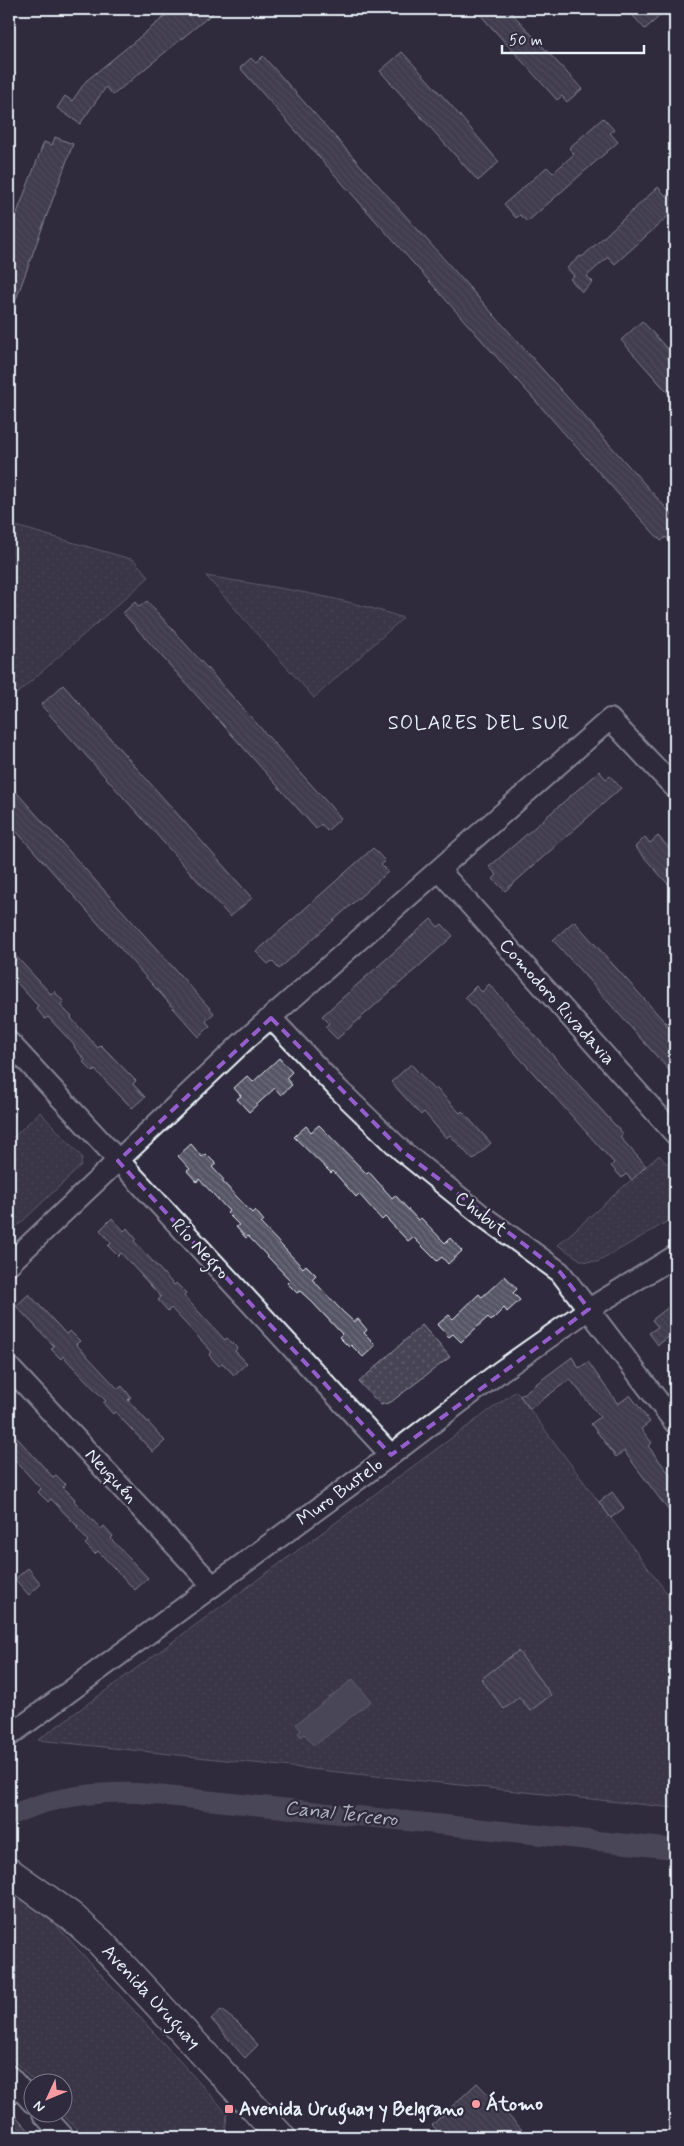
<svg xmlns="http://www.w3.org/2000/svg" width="684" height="2146" viewBox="0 0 684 2146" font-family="Mynerve,sans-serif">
<defs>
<pattern id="green-dots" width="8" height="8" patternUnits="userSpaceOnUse" patternTransform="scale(1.25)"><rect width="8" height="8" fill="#464455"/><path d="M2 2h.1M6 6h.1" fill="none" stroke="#615f6e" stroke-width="1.8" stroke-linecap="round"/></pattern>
<pattern id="building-back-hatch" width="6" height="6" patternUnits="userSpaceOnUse" patternTransform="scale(1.25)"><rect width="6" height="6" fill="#575565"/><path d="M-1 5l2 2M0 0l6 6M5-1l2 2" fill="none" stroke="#6f6e7c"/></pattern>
</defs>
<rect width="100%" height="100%" fill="#2f2a3d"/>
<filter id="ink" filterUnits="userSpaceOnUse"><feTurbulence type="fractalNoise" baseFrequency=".02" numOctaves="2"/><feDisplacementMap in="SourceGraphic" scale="10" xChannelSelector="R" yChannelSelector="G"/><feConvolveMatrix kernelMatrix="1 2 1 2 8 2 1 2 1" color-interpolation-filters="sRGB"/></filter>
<g filter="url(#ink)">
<g fill="url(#green-dots)" stroke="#979aa6">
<polygon points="9,524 134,560 149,577 12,698 9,694"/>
<path d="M206,576C273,587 339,596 403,618L314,698Z"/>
<polygon points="40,1112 82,1157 81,1166 9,1234 9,1141"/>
<polygon points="659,1155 667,1164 675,1157 675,1217 598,1262 582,1261 558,1245"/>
<polygon points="422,1325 450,1357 391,1402 381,1405 359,1382"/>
<polygon points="516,1391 675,1604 675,1808 38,1740"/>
<polygon points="9,1888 56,1925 227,2113 225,2137 84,2137 62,2114 62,2084 35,2083 9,2055"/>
</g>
<polygon fill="#696978" stroke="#9c9fab" points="353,1679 371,1701 314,1746 305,1734 301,1737 298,1733 301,1730 296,1724"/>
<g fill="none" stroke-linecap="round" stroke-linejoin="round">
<path stroke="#696978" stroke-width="20" d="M9,1816C50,1797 93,1791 138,1793L675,1849"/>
</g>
<g fill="url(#building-back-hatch)" stroke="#e8f1f8">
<polygon points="174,9 218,9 113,95 106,87 80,124 57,108 65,96 72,101 86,81"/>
<polygon points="475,9 508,9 582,89 567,102 562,96 557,100"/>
<polygon points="627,9 668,9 645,29"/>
<polygon points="402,52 449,103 499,162 478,181 380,71"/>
<polygon points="263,56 675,518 675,547 666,537 661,541 627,504 240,68 251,58 256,63"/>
<polygon points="603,118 614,130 610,133 618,142 527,222 520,215 516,218 504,204 547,167 553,173 574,154 569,148"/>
<polygon points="55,137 73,144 11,313 9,312 9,234 44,142 52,145"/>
<polygon points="658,187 666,196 675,187 675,210 615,264 608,257 587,276 593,282 582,292 570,279 574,276 567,268 580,256 582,257"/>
<polygon points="642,321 671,353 667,357 675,365 675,401 621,340"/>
<polygon points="147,601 341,818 327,831 321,824 316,829 123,613 135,602 139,607"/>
<polygon points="63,685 252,898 230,917 41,705"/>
<polygon points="599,771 606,779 610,776 621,788 505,891 493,879 497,875 489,867"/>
<polygon points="9,784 214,1013 206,1021 210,1026 199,1037 9,823"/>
<polygon points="658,836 675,854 675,892 635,847 645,837 650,843"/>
<polygon points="373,848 385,861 381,865 388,872 279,969 272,961 268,964 256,952"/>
<polygon points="431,919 438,927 442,924 453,936 337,1039 325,1027 329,1023 322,1016"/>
<polygon points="574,921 672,1030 669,1033 675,1040 675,1077 553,940"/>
<polygon points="9,949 51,994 54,991 64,1002 60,1005 72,1017 71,1018 98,1048 101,1045 136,1081 133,1084 145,1097 132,1108 95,1070 93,1072 83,1062 85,1060 74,1047 75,1046 48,1017 45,1019 36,1008 38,1006 9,974"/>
<polygon points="489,984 623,1134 620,1137 646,1166 632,1180 626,1174 622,1178 611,1166 614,1163 465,997 476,986 482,992"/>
<polygon points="279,1058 292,1072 286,1078 292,1085 281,1095 275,1088 249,1112 237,1099 241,1096 234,1088 247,1076 253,1082"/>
<polygon points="411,1064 434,1090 436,1088 460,1113 462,1111 491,1143 473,1160 450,1135 446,1138 424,1112 421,1115 391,1082"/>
<polygon points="319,1125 367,1174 369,1172 392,1198 395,1195 418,1220 421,1218 445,1243 450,1238 462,1251 448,1264 442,1257 437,1261 413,1237 408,1241 385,1217 382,1220 359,1194 356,1197 333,1171 331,1173 294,1137 306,1126 311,1132"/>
<polygon points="191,1144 202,1157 206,1154 216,1164 212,1167 224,1180 222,1181 252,1213 255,1210 264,1221 261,1224 303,1268 306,1265 316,1275 312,1279 342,1311 354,1322 358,1319 367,1330 364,1333 376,1345 363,1357 351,1345 349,1347 339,1337 342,1334 312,1302 300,1291 297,1293 287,1283 290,1280 268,1257 248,1236 246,1238 236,1227 239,1225 227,1213 229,1211 199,1179 197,1182 187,1171 190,1169 178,1156"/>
<polygon points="112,1218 124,1231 127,1228 136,1239 134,1241 174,1285 176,1283 186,1293 184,1296 225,1340 227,1338 237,1348 235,1351 247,1363 234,1375 222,1363 219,1366 209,1355 212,1352 171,1308 168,1311 158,1300 161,1297 121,1253 118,1256 108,1246 111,1243 100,1230"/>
<polygon points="505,1276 517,1289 513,1293 520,1300 507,1312 504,1308 491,1321 488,1317 461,1342 453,1334 449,1337 437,1325 449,1315 453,1319 479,1294 482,1297"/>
<polygon points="29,1294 66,1334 70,1331 80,1341 76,1344 118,1389 122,1386 131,1397 128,1400 165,1441 153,1452 115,1412 113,1414 103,1403 106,1401 75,1369 63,1356 61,1359 51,1349 54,1346 16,1306"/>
<polygon points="675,1302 675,1332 658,1345 649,1333 658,1327 652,1320"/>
<polygon points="572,1357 579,1368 588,1362 618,1404 630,1395 650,1422 641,1429 652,1443 648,1446 675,1481 675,1519 624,1451 616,1457 591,1424 600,1417 570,1379 530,1409 520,1396"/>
<polygon points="9,1429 53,1477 56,1475 66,1485 63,1487 75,1499 74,1501 101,1529 104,1526 113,1536 111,1539 148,1578 135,1590 98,1551 95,1554 85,1544 88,1541 77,1528 78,1527 51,1499 48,1502 38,1492 41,1489 14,1459 9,1465"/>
<polygon points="612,1492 624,1508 611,1518 599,1502"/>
<polygon points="28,1568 41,1584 29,1595 15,1579"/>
<polygon points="518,1651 551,1695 530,1711 519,1697 504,1709 481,1679"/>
<polygon points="221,2010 238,2023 258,2045 245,2058 211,2019"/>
<polygon points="477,2083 529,2137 443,2137 432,2125"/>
<polygon points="9,2109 35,2137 9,2137"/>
</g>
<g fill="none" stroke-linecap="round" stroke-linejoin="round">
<defs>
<g id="street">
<polyline points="439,870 675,1134"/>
<polyline points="271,1018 338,1089 401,1150 484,1217 560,1272 675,1423"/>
<polyline points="9,1042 391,1455"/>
<polyline points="9,1264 245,1040 610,719 675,788"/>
<polyline points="9,1367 213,1586"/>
<polyline points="9,1736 391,1455 501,1371 589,1309 675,1256"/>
<polyline points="9,2076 32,2102"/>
<polyline points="43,2114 64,2137"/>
</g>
<polyline id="secondary" points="9,1872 71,1916 100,1942 281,2137"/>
</defs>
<use href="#street" stroke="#e8f1f8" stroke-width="24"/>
<use href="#secondary" stroke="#e8f1f8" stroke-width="31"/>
<use href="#street" stroke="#2f2a3d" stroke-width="20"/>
<use href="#secondary" stroke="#2f2a3d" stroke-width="28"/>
</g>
</g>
<path d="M0 0H684V2146H0ZM271,1018L401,1150L560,1272L589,1309L391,1455L118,1161Z" fill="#2f2a3d" fill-opacity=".55" fill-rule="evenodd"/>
<path fill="none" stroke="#965dcd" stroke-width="4" stroke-dasharray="10 6" stroke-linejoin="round" d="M271,1018L401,1150L560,1272L589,1309L391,1455L118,1161Z"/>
<g fill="#ff9aa2" stroke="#2f2a3d" stroke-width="2">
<circle cx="476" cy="2104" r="5"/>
<rect x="224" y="2104" width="10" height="10" rx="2.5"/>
</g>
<g text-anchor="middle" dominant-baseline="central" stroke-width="4.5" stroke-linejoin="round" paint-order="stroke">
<g font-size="19" fill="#e8f1f8" stroke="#2f2a3d">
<text transform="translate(557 1002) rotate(48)">Comodoro Rivadavia</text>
<text transform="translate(481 1214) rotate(38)">Chubut</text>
<text transform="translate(200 1249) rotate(47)">Río Negro</text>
<text transform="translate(111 1476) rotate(47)">Neuquén</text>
<text transform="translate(340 1492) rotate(-36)">Muro Bustelo</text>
<text transform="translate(151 1997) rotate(47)">Avenida Uruguay</text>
</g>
<g font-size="19" font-weight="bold" fill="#e8f1f8" stroke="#2f2a3d" text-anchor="start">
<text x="486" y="2104">Átomo</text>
<text x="239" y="2109">Avenida Uruguay y Belgrano</text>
</g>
<g font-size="20" letter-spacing="1" fill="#e8f1f8" stroke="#2f2a3d">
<text x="479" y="723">SOLARES DEL SUR</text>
</g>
<g font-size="20" font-style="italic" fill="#afb4be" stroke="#2f2a3d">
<text transform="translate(341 1814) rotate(6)">Canal Tercero</text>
</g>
</g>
<rect width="684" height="2146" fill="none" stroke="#2f2a3d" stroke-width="30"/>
<rect x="15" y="15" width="654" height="2116" fill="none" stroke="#e8f1f8" stroke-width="2" filter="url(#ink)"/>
<g transform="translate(48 2098) rotate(226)"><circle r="24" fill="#2f2a3d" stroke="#797a88"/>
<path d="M0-4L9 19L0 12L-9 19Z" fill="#ff9aa2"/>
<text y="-8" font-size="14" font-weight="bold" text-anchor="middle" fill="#e8f1f8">N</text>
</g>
<path d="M502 45v8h142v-8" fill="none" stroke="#e8f1f8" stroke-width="2.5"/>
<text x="509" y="45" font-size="15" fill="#e8f1f8" stroke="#2f2a3d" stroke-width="4" paint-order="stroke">50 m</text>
</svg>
